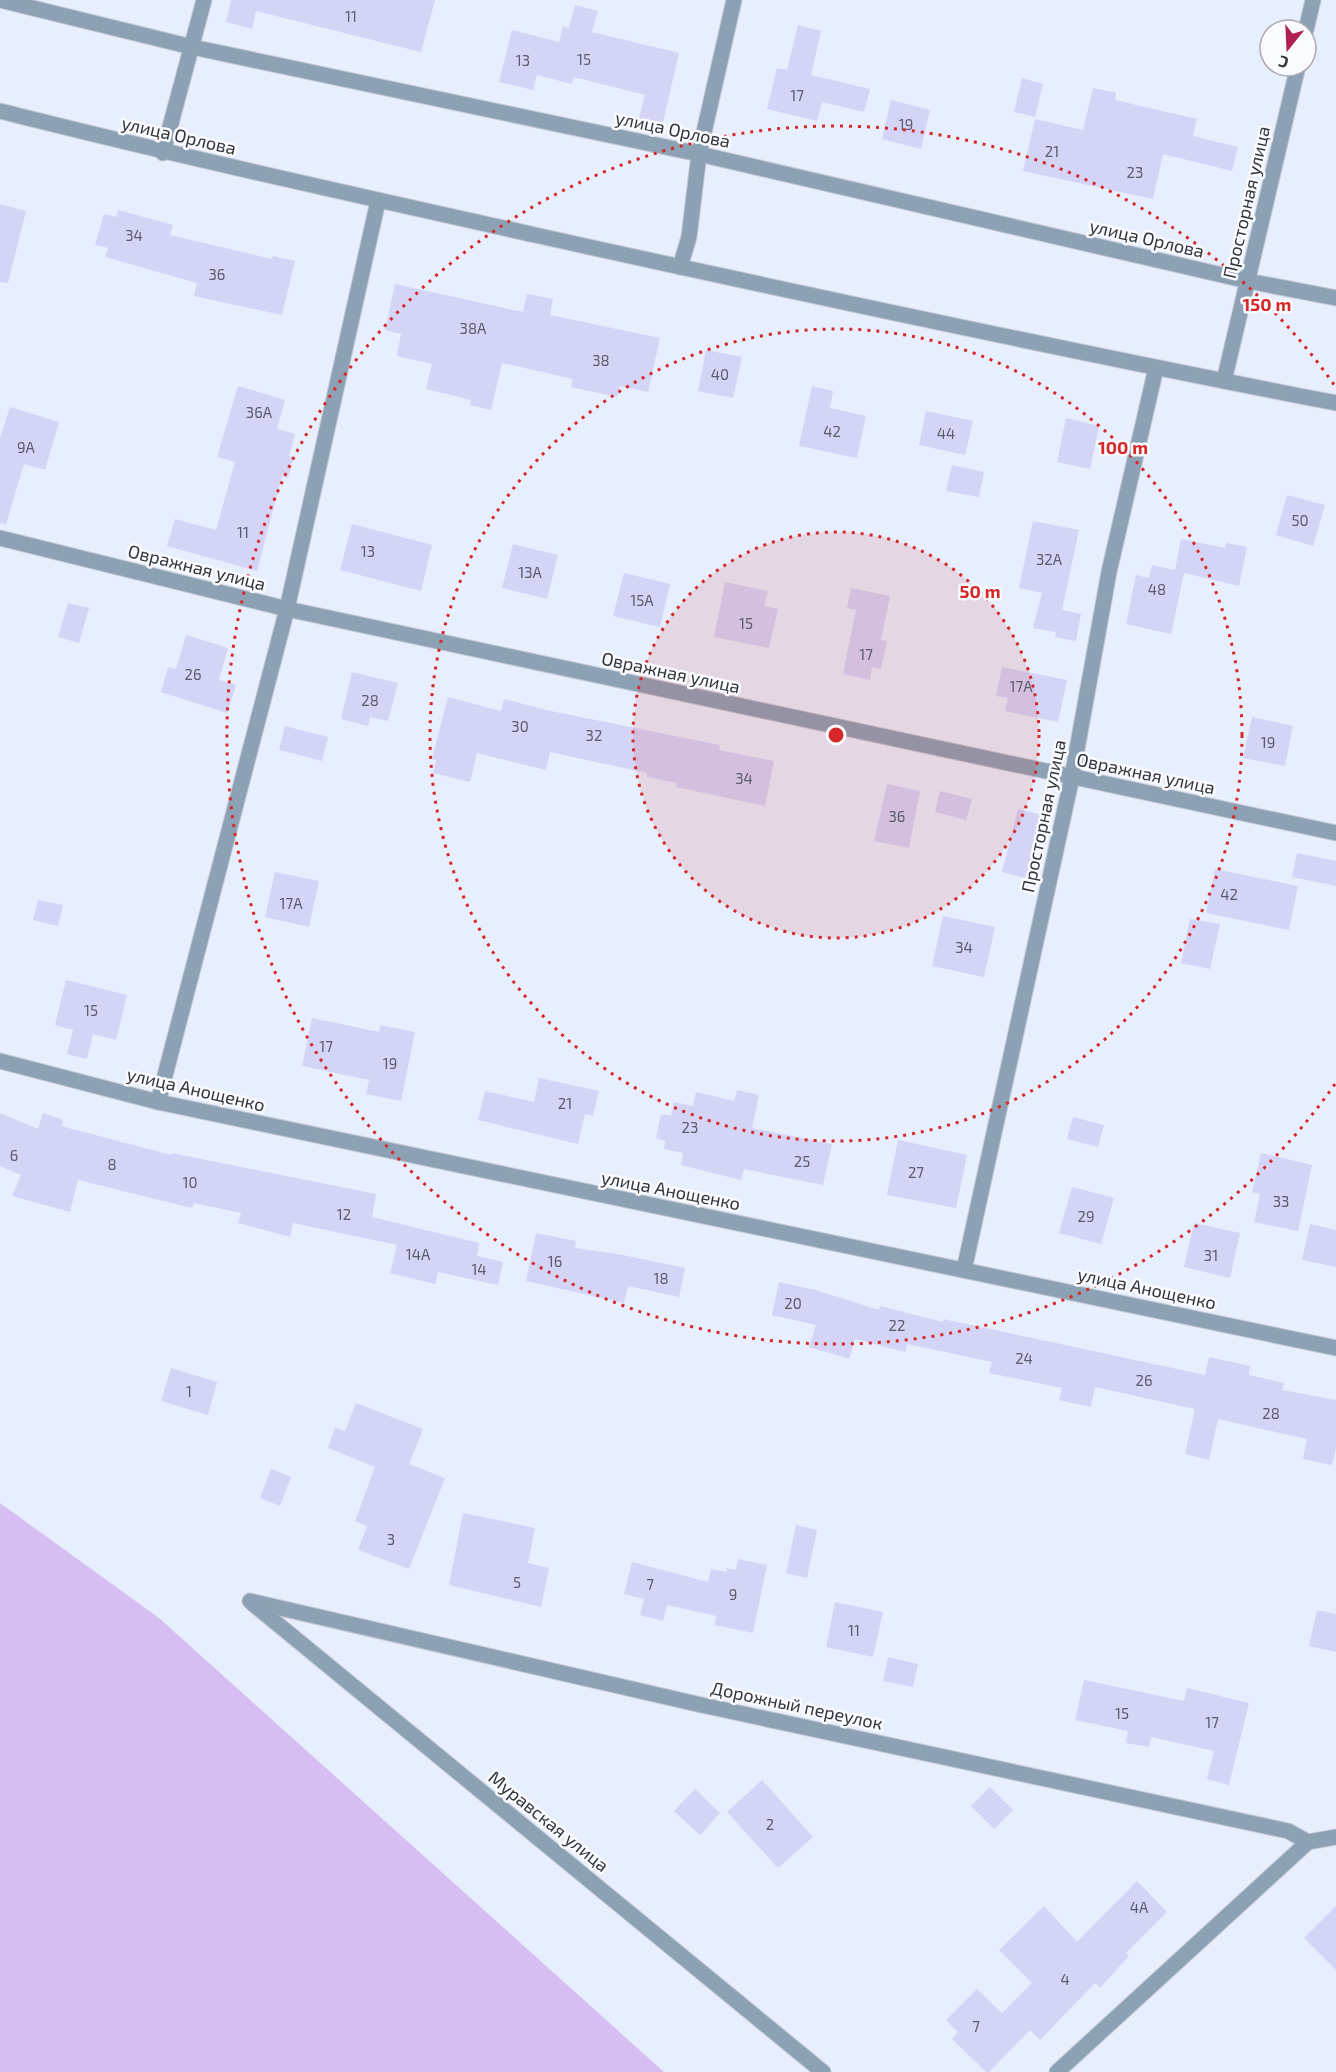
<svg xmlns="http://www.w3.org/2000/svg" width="1336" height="2072" viewBox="0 0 1336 2072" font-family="'Exo 2',sans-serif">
<rect width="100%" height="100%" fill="#e7eefd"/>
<polygon fill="#d6bef2" points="0,1503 159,1618 664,2072 0,2072"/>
<g fill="#d4d4f7">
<polygon points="231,0 435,0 421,52 256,11 252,29 226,22"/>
<polygon points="575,5 598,11 592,32 679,53 661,131 637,125 645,95 574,77 572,84 537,75 533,90 499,82 512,30 559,42 563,26 569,28"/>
<polygon points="798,25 821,31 811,75 870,89 864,112 822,102 817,121 767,109 777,68 787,70"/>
<polygon points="1022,78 1043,84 1035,117 1014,112"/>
<polygon points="1093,88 1116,93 1115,100 1197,119 1193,136 1238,147 1232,171 1163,154 1153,199 1023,171 1035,119 1083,130"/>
<polygon points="891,100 930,110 921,149 882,139"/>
<polygon points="0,204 26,211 8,283 0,282"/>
<polygon points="118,210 173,225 170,235 272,259 273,256 295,261 282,315 194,296 197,283 105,257 108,248 95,245 104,214 116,217"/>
<polygon points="395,284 523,312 527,294 553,299 550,315 660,338 648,392 620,386 617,397 571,387 573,379 502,363 491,410 470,405 471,400 426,389 432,364 397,356 401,334 385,330"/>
<polygon points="706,350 742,357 733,398 698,391"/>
<polygon points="238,386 285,400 277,429 295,434 289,456 294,457 288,478 282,476 257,571 167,546 175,519 216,530 235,462 217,457"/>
<polygon points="812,386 833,391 830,408 866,416 857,458 799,446"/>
<polygon points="10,407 59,422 45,470 24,464 6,524 0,523 0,438"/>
<polygon points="926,411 973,421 965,455 919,445"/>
<polygon points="1066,418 1099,426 1090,469 1057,462"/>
<polygon points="952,465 984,472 979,497 946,491"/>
<polygon points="1287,495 1325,505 1313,546 1276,535"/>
<polygon points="1033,521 1079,530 1062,610 1081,614 1076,641 1055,637 1056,632 1033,628 1042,593 1019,588"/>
<polygon points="352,524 432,545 421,591 340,570"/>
<polygon points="1181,539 1225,548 1226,543 1247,547 1239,586 1184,573 1171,634 1126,624 1136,575 1149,578 1152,565 1175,570"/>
<polygon points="513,544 558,555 547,599 502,588"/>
<polygon points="624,573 670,584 660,627 613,616"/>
<polygon points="725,582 768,591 764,606 778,609 769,648 714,637"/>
<polygon points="851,588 890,596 881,640 887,641 881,669 872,667 870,680 843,674 856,610 847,608"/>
<polygon points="68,603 89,608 79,643 58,637"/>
<polygon points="186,635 228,648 219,680 236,685 227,713 161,692 168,667 176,669"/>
<polygon points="1002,667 1067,680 1058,722 1005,711 1008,698 996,696"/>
<polygon points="352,672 398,683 388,721 370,717 368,726 341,719"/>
<polygon points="448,697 501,711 504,699 546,710 720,745 719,750 774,761 765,806 676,787 677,783 647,777 647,773 550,752 546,770 477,753 470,782 433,773 436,760 432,759"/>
<polygon points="1252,717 1293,726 1285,766 1243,758"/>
<polygon points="285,726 328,737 322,761 279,750"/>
<polygon points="887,784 920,791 909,848 874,841"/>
<polygon points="940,791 972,799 966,820 935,812"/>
<polygon points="1018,809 1042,815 1026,878 1002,872"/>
<polygon points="1297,853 1336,861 1336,886 1292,877"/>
<polygon points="1215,869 1298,886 1289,930 1206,913"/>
<polygon points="275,872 319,881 309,927 265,917"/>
<polygon points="38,900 63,905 58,926 33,920"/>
<polygon points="943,916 995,927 984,977 932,966"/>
<polygon points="1190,919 1220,924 1210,969 1181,963"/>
<polygon points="66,980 127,995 116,1040 93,1034 87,1059 67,1054 73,1030 55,1025"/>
<polygon points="312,1018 379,1032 380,1025 415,1032 401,1101 366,1094 369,1080 302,1066"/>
<polygon points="539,1078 599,1091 593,1116 585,1114 578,1144 478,1120 485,1091 534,1102"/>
<polygon points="737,1090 759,1095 752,1128 832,1144 823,1185 744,1169 741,1180 681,1165 683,1153 664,1149 665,1141 656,1138 661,1114 671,1116 674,1102 693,1106 696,1092 734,1101"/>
<polygon points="0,1113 38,1129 43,1113 63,1120 61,1126 171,1155 172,1153 376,1194 372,1217 479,1243 477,1256 503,1262 498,1285 438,1272 435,1284 390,1273 397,1245 293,1223 290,1237 238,1223 241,1213 194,1203 192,1208 78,1180 70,1212 12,1196 21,1175 0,1166"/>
<polygon points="1073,1117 1104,1125 1098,1147 1067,1139"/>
<polygon points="898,1140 967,1155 956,1208 887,1195"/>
<polygon points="1261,1153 1312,1165 1298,1231 1254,1222 1260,1194 1252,1192"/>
<polygon points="1072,1187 1114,1198 1101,1244 1059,1233"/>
<polygon points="1194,1223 1240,1233 1230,1278 1184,1267"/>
<polygon points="1310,1224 1336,1230 1336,1267 1302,1260"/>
<polygon points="536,1233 576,1241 575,1248 618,1254 685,1268 679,1297 628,1286 624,1303 526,1281"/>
<polygon points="779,1282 815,1290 879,1310 880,1306 943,1322 943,1319 1205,1375 1209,1357 1250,1366 1249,1375 1284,1383 1282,1390 1336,1400 1336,1448 1332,1465 1303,1459 1307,1439 1218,1419 1209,1460 1185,1454 1195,1409 1095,1387 1091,1407 1059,1400 1062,1388 989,1373 992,1362 907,1344 905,1352 855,1339 849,1359 809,1347 816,1325 772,1315"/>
<polygon points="171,1368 217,1382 208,1415 161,1401"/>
<polygon points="356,1403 423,1429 409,1464 445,1478 409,1569 358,1550 367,1526 355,1521 375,1467 328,1448 335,1428 345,1431"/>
<polygon points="271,1469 291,1477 280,1506 260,1498"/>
<polygon points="463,1513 535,1528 528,1563 549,1568 541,1607 449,1585"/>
<polygon points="796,1525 817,1530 807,1578 786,1573"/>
<polygon points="738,1559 767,1565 753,1633 715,1625 716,1616 667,1605 663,1621 640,1615 644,1599 624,1594 632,1562 708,1582 711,1569 727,1572 727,1568 736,1570"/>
<polygon points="835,1602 883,1612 873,1657 826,1647"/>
<polygon points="1317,1610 1336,1614 1336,1652 1309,1646"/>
<polygon points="888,1657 918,1664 913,1687 883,1681"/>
<polygon points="1084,1680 1184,1701 1187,1688 1249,1703 1229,1785 1207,1779 1214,1751 1151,1737 1149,1747 1126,1743 1128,1731 1075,1720"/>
<polygon points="762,1780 813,1837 778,1868 727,1812"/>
<polygon points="990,1787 1013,1810 994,1829 971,1806"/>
<polygon points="695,1789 720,1813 700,1835 674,1811"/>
<polygon points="1137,1881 1167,1912 1126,1953 1129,1956 1100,1988 1095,1983 1040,2040 1030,2030 989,2072 986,2072 952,2039 958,2032 946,2020 977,1989 1002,2013 1032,1983 999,1950 1044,1906 1077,1942"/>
<polygon points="1336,1906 1336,1970 1304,1938"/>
</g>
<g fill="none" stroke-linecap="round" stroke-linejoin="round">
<defs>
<g id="street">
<polyline points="0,0 192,47 699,154 1248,281 1336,298"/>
<polyline points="1306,30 1313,0"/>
<path d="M0,111C178,156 356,195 535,235C802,294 1068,351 1336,403"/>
<polyline points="163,153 204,0"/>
<polyline points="680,267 689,237 699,154 734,0"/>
<polyline points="1224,381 1298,66"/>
<polyline points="0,538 287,609 1336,833"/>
<polyline points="0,1061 158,1102 1336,1348"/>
<polyline points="158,1102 287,609 378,201"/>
<polyline points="964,1270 1072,777 1109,572 1156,368"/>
<polyline points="250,1601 697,1704 1288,1831 1308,1842 1336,1837"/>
<polyline points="252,1603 823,2072"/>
<polyline points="1057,2072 1308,1842"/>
</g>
</defs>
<use href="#street" stroke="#c3c9d6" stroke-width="17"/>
<use href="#street" stroke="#8da1b4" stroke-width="15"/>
</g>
<circle cx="836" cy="735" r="203" fill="#d62828" fill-opacity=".12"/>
<g fill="none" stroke="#d62828" stroke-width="3" stroke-dasharray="3 6">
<circle cx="836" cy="735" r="203"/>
<circle cx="836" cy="735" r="406"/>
<path d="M1335 1084A609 609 0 1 1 1335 386"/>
</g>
<g text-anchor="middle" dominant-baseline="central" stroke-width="5" stroke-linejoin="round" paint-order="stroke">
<g font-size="15" fill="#5a5d6b">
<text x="351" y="16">11</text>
<text x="584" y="59">15</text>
<text x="523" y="60">13</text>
<text x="797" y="95">17</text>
<text x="906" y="124">19</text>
<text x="1052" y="151">21</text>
<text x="1135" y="172">23</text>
<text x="134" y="235">34</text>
<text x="217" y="274">36</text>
<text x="473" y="328">38А</text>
<text x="601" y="360">38</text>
<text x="720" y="374">40</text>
<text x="259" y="412">36А</text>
<text x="832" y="431">42</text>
<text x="946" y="433">44</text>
<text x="26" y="447">9А</text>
<text x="1300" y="520">50</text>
<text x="243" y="532">11</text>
<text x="368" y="551">13</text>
<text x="1049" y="559">32А</text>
<text x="530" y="572">13А</text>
<text x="1157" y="589">48</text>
<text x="642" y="600">15А</text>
<text x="746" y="623">15</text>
<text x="866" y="654">17</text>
<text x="193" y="674">26</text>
<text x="1021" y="686">17А</text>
<text x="370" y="700">28</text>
<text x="520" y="726">30</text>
<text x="594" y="735">32</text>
<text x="1268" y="742">19</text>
<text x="744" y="778">34</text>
<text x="897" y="816">36</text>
<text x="1229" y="894">42</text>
<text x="291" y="903">17А</text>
<text x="964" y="947">34</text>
<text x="91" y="1010">15</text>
<text x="326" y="1046">17</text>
<text x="390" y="1063">19</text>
<text x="565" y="1103">21</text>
<text x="690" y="1127">23</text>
<text x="14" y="1155">6</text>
<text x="802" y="1161">25</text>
<text x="112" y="1164">8</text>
<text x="916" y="1172">27</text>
<text x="190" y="1182">10</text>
<text x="1281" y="1201">33</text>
<text x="344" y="1214">12</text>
<text x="1086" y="1216">29</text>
<text x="418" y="1254">14А</text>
<text x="1211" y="1255">31</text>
<text x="555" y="1261">16</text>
<text x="479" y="1269">14</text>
<text x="661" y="1278">18</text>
<text x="793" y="1303">20</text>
<text x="897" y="1325">22</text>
<text x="1024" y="1358">24</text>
<text x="1144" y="1380">26</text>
<text x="189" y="1391">1</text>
<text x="1271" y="1413">28</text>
<text x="391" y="1539">3</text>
<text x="517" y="1582">5</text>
<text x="650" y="1584">7</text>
<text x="733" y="1594">9</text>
<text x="854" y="1630">11</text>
<text x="1122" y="1713">15</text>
<text x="1212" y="1722">17</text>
<text x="770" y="1824">2</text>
<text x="1139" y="1907">4А</text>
<text x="1065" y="1979">4</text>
<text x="976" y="2026">7</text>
</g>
<g font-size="18" fill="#31353c" stroke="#fafbff">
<text transform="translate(673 129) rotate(12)">улица Орлова</text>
<text transform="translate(179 135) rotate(13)">улица Орлова</text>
<text transform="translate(1246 202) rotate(-77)">Просторная улица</text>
<text transform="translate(1147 238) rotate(13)">улица Орлова</text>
<text transform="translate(197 567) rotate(14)">Овражная улица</text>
<text transform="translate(671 672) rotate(12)">Овражная улица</text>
<text transform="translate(1146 773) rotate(12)">Овражная улица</text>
<text transform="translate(1043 816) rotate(-78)">Просторная улица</text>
<text transform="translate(196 1089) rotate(13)">улица Анощенко</text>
<text transform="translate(671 1190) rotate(11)">улица Анощенко</text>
<text transform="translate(1147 1288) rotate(12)">улица Анощенко</text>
<text transform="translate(797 1705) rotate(12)">Дорожный переулок</text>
<text transform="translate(549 1821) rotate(39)">Муравская улица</text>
</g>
</g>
<circle cx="836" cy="735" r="9" fill="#d62828" stroke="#fafbff" stroke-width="3"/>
<g font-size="18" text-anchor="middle" font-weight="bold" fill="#d62828" stroke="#fafbff" stroke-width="5" stroke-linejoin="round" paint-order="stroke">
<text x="1267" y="311">150 m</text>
<text x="1123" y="454">100 m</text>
<text x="980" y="598">50 m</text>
</g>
<g transform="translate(1288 48) rotate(198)"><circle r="28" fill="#fafbff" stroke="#aaacb1" stroke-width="1.5"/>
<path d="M0-4.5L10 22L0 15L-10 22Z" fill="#ae1f56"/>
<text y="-9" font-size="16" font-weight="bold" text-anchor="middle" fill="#31353c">С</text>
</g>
</svg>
